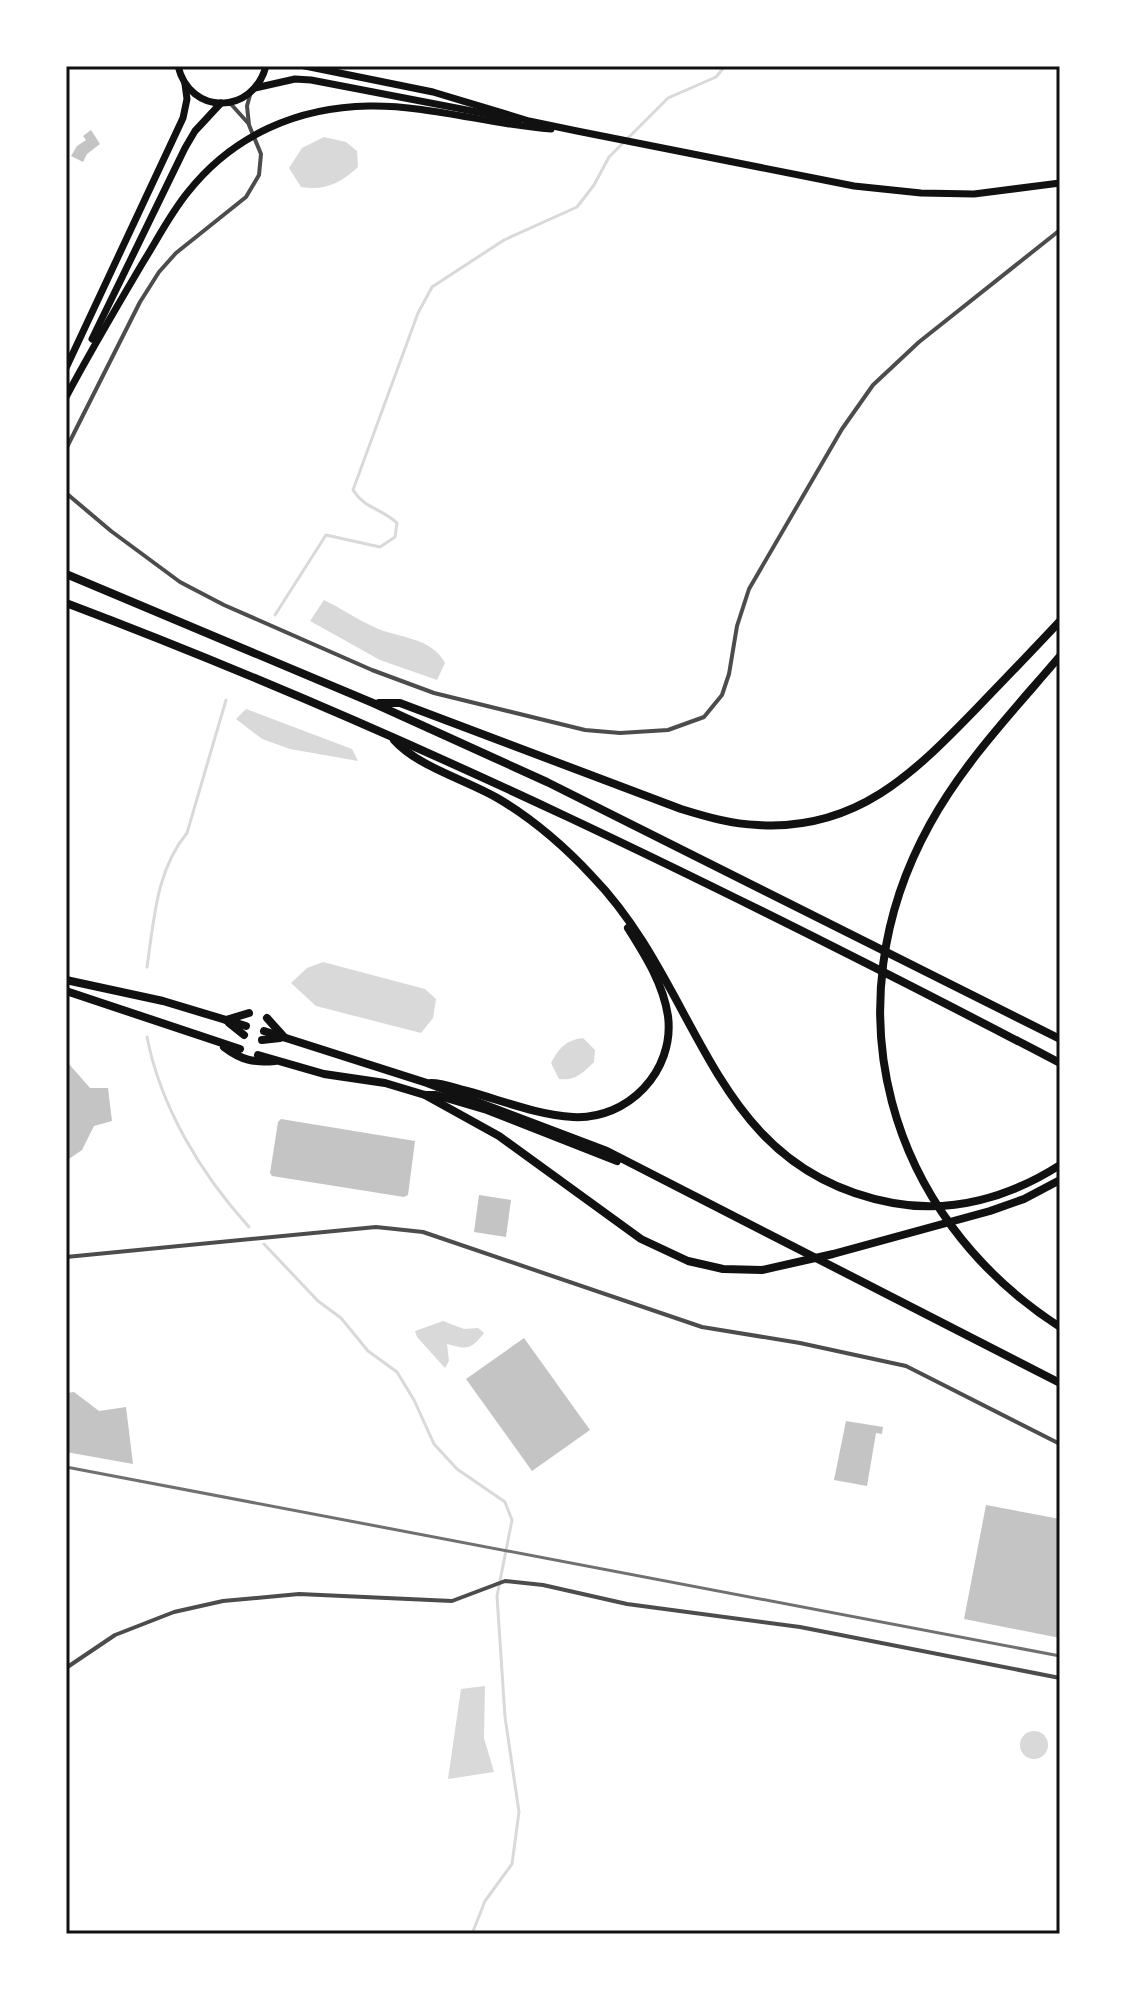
<svg xmlns="http://www.w3.org/2000/svg" width="1126" height="2000" viewBox="0 0 1126 2000" font-family="'Titillium Web',sans-serif">
<rect width="100%" height="100%" fill="#fff"/>
<g fill="#d9d9d9">
<path d="M324,137L346,142L357,151L358,167C340,183 326,191 301,187L289,168L302,148Z"/>
<path d="M324,600C341,608 356,619 374,627C397,638 432,637 445,663L437,680L380,660L310,621Z"/>
<polygon points="246,709 352,749 358,761 290,749 262,739 236,719"/>
<polygon points="323,962 425,989 436,999 433,1018 421,1033 316,1006 291,983 307,968"/>
<path d="M583,1038L595,1050L594,1062C583,1073 575,1081 559,1079L551,1063C559,1048 566,1040 583,1038Z"/>
<path d="M443,1321L464,1329L478,1328L484,1333C470,1351 467,1349 447,1344L449,1361L445,1368L417,1337L415,1331Z"/>
<polygon points="485,1686 484,1738 494,1772 448,1779 461,1689"/>
<circle cx="1034" cy="1745" r="14"/>
</g>
<g fill="none" stroke-linecap="round" stroke-linejoin="round">
<g stroke="#d9d9d9" stroke-width="3">
<path d="M275,615L326,535L380,547L395,537L397,523C382,509 364,508 353,490L418,313L432,287L504,240L577,207L594,185L609,157L668,98L716,77L725,66"/>
<path d="M147,967C154,921 156,870 187,833L226,700"/>
<path d="M147,1037C161,1108 201,1174 249,1227"/>
<polyline points="264,1244 318,1301 341,1318 368,1351 397,1372 414,1400 434,1444 457,1469 505,1502 512,1520 497,1596 505,1717 519,1812 512,1864 485,1901 472,1934"/>
</g>
</g>
<g fill="#c4c4c4">
<polygon points="91,130 100,144 87,154 83,162 71,156 77,146 86,140 83,136"/>
<polygon points="69,1064 90,1088 108,1088 112,1121 94,1126 82,1150 66,1161 66,1065"/>
<polygon points="281,1119 415,1141 408,1195 404,1197 272,1176 270,1173 278,1122"/>
<polygon points="479,1195 511,1200 506,1237 474,1232"/>
<polygon points="524,1338 590,1430 532,1471 466,1379"/>
<polygon points="74,1392 99,1411 126,1407 133,1464 66,1452 66,1393"/>
<polygon points="846,1421 883,1427 882,1434 876,1433 867,1486 834,1480"/>
<polygon points="986,1505 1060,1519 1060,1638 964,1619"/>
</g>
<g fill="none" stroke-linecap="round" stroke-linejoin="round">
<g stroke="#4c4c4c" stroke-width="4">
<polyline points="230,103 248,123"/>
<polyline points="66,449 140,302 159,272 176,253 246,197 259,175 261,154 249,125 247,106 250,95"/>
<polyline points="66,493 111,531 180,582 224,605 372,670 434,693 585,730 620,733 668,730 704,717 722,695 729,674 737,626 749,589 842,429 873,385 919,342 1060,230"/>
<polyline points="66,1257 376,1227 423,1232 702,1327 800,1343 906,1366 1060,1444"/>
<polyline points="66,1668 115,1635 174,1612 223,1601 299,1594 452,1601 505,1581 543,1585 627,1604 800,1627 1060,1678"/>
</g>
<g stroke="#111" stroke-width="7">
<path d="M178,66C190,116 253,115 266,66"/>
<polyline points="305,66 433,92 529,121 577,131 854,186 921,193 974,194 1060,183"/>
<polyline points="255,88 295,79 311,80 519,120"/>
<polyline points="92,339 185,148 195,131 221,103"/>
<polyline points="66,368 183,118 187,99 185,84"/>
<path d="M66,397C90,352 116,308 142,264C157,240 170,214 188,192C233,135 298,107 369,106C430,105 491,125 551,129"/>
</g>
<g stroke="#111" stroke-width="8">
<polyline points="66,574 373,703 547,782 1060,1039"/>
<path d="M66,603C408,732 736,894 1060,1063"/>
<path d="M1060,656C1015,709 964,762 930,824C829,1006 886,1215 1060,1327"/>
<path d="M379,703H400L681,809C707,817 731,824 758,825C856,831 913,774 976,709C1004,680 1032,651 1060,621"/>
<path d="M394,740C418,767 467,780 499,799C534,820 565,847 592,876C704,991 708,1169 893,1203C952,1214 1010,1197 1060,1165"/>
<polyline points="66,980 163,1001 246,1026"/>
<polyline points="66,991 240,1049"/>
<polyline points="267,1018 284,1037"/>
<polyline points="226,1020 249,1013"/>
<polyline points="229,1023 244,1035"/>
<polyline points="264,1031 427,1083 607,1151 1060,1383"/>
<polyline points="262,1040 280,1038"/>
<path d="M224,1047C241,1060 254,1063 275,1061"/>
<polyline points="258,1055 324,1074 385,1083 425,1095 436,1095 487,1110 617,1161"/>
<path d="M431,1083C443,1083 455,1088 467,1091C501,1100 537,1115 573,1117C628,1120 675,1071 668,1016C663,983 645,955 628,928"/>
<polyline points="425,1095 499,1136 641,1239 688,1261 723,1269 762,1270 833,1254 990,1211 1024,1199 1060,1180"/>
</g>
<polyline stroke="#707070" stroke-width="3" points="66,1467 1060,1656"/>
</g>
<rect width="1126" height="2000" fill="none" stroke="#ffffff" stroke-width="136"/>
<rect x="68" y="68" width="990" height="1864" fill="none" stroke="#111" stroke-width="3"/>
</svg>
